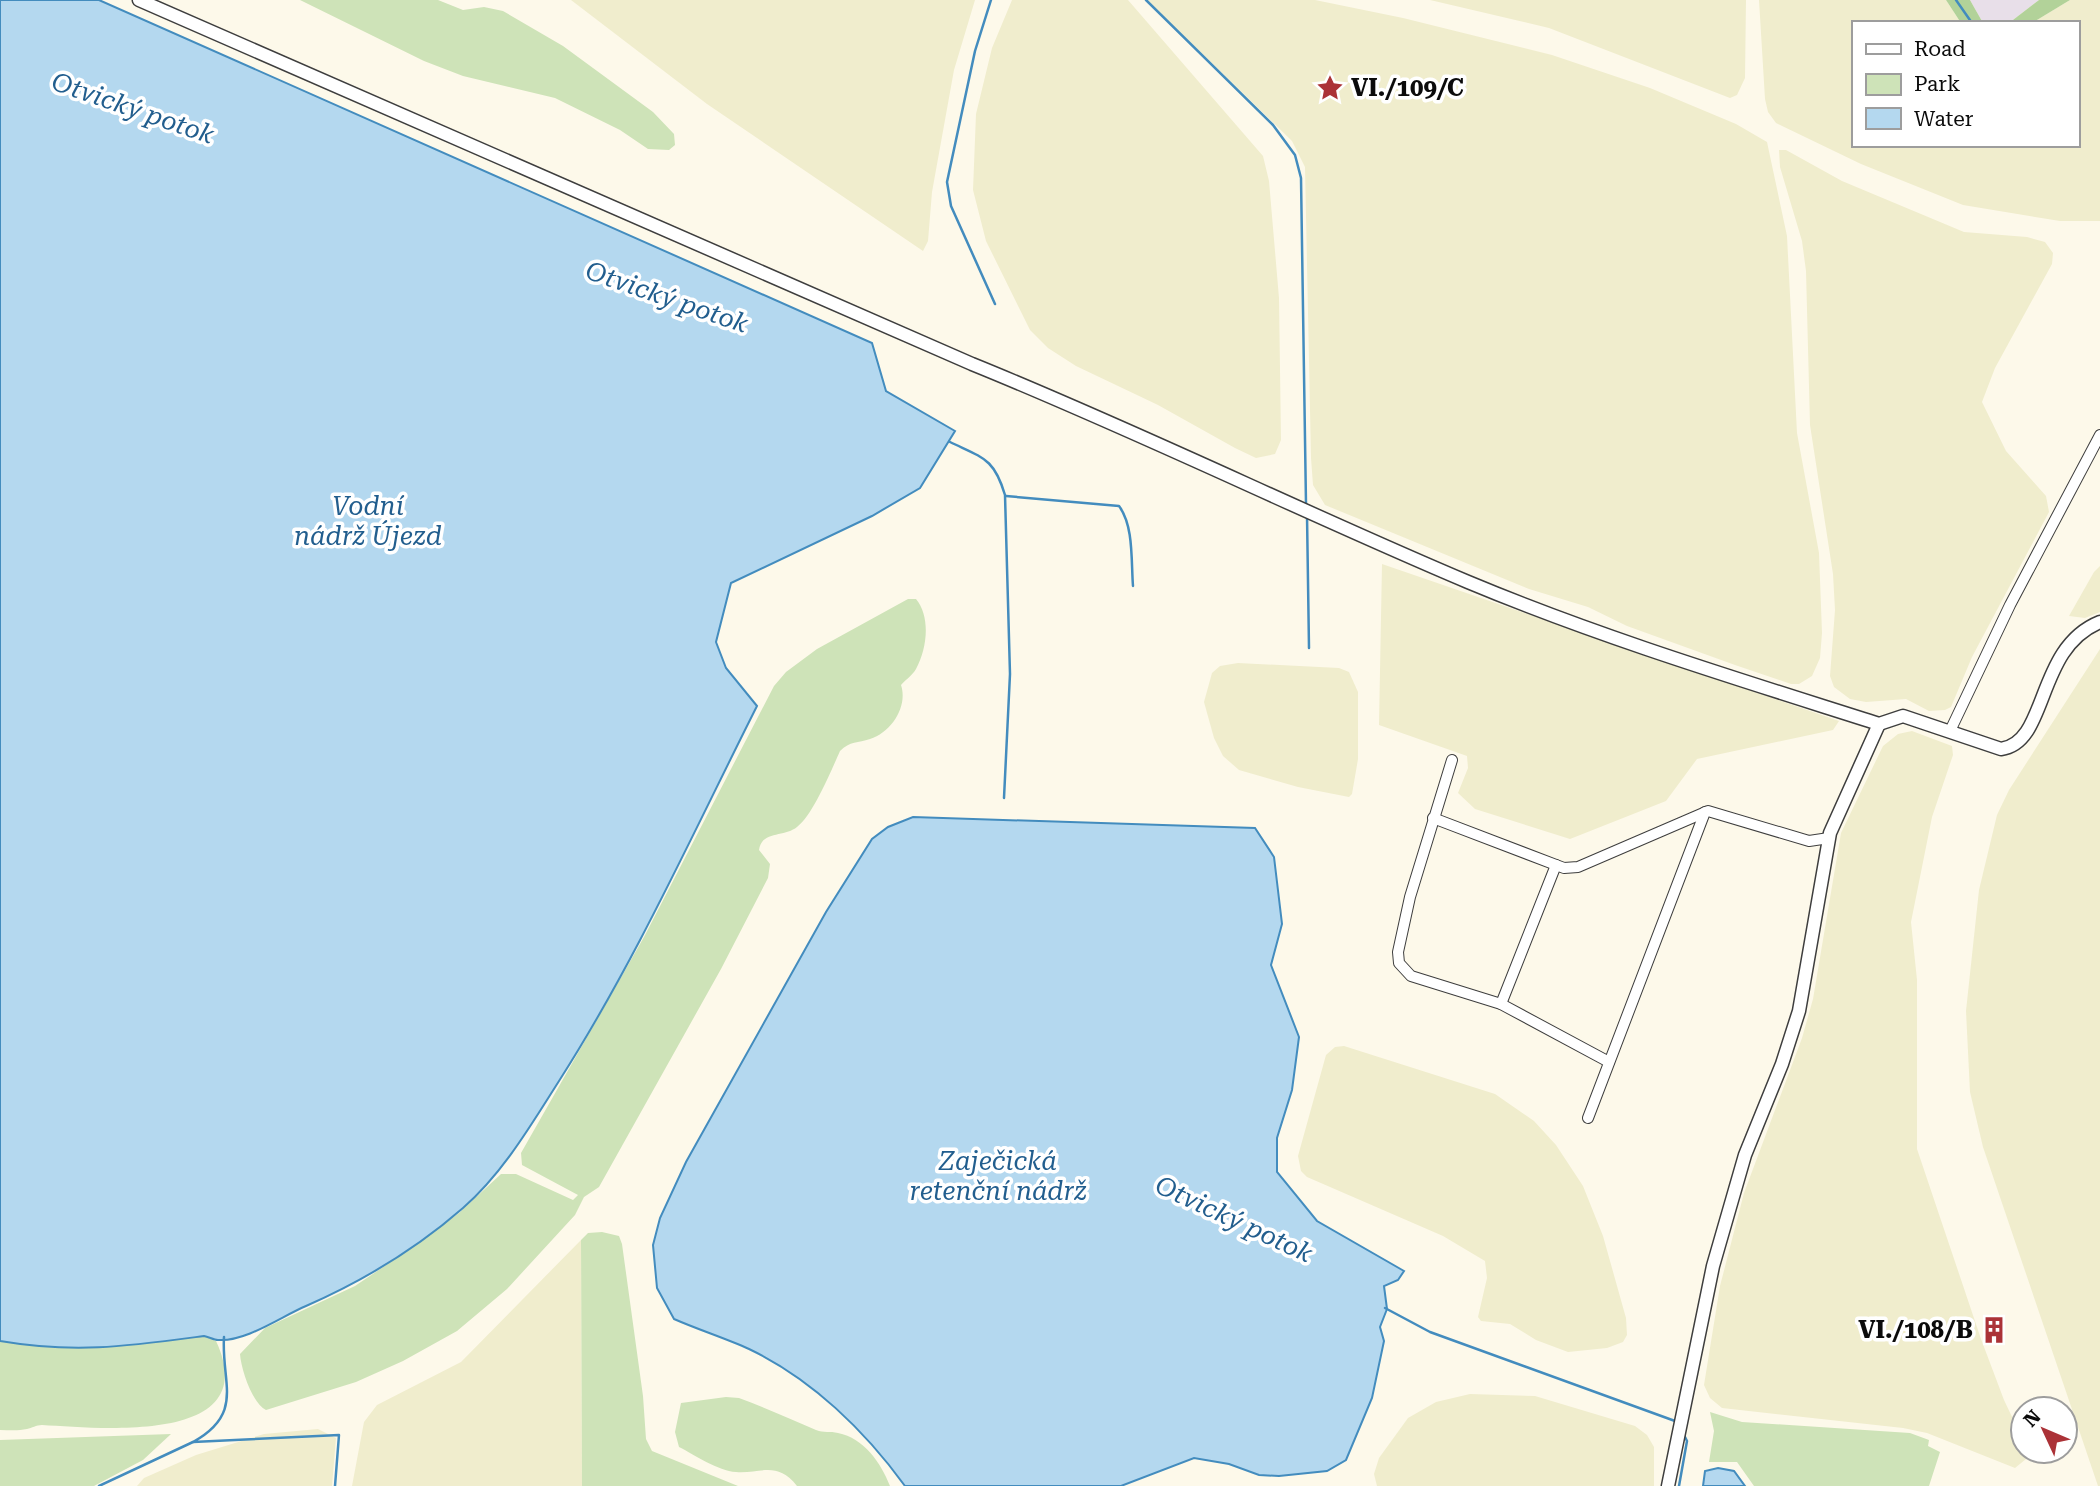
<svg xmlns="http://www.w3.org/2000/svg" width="2100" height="1486" viewBox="0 0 2100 1486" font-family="'Roboto Serif',serif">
<rect width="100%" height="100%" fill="#fdf9ea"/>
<polygon fill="#e8dfe9" points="1970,0 2039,0 2009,23 1983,23"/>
<g fill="#f0edcd">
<polygon points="571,0 975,0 954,70 932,192 928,241 923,251 707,104"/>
<polygon points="1012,0 1128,0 1263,156 1269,181 1279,298 1281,440 1275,454 1256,458 1235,448 1158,405 1076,366 1048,348 1030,330 986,241 973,190 976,114 992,48"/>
<polygon points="1147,0 1315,0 1403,18 1552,55 1650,88 1736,124 1767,142 1787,236 1797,433 1819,553 1822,633 1820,658 1812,676 1799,684 1791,684 1735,665 1627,626 1588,607 1529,589 1325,505 1313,485 1311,458 1305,167 1292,141"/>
<polygon points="1430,0 1746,0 1745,78 1737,95 1730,98 1549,28"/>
<polygon points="1759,0 1946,0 1961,23 1853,23 1853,145 2077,145 2077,23 2032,23 2070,0 2100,0 2100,221 2060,221 1963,205 1861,164 1776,123 1768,112 1765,99"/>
<polygon points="1779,150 1786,150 1842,181 1964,232 2027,237 2045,242 2053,253 2052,264 1995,368 1982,402 2006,451 2046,496 2049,512 1972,657 1951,707 1945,710 1929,711 1906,699 1866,702 1850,699 1834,687 1830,676 1835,610 1833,574 1810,425 1806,271 1802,241 1780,167"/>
<polygon points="1382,564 1839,721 1833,730 1697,759 1666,801 1570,839 1475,809 1458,793 1468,768 1467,756 1379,725"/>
<polygon points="2100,566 2100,612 2085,618 2069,616 2094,572"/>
<polygon points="2100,649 2100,1486 2098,1486 1983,1147 1970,1092 1966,1011 1979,890 1997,815 2009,790"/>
<polygon points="1238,663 1339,668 1349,672 1358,692 1358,759 1352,794 1349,797 1298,787 1239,770 1223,756 1214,738 1204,702 1212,673 1220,666"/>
<polygon points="1912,731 1952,746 1953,755 1932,817 1911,922 1917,980 1917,1149 1981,1339 2004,1400 2023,1440 2023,1451 2027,1451 2026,1459 2015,1468 1927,1433 1903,1428 1722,1408 1710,1398 1704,1385 1720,1286 1744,1193 1802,1038 1813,999 1841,833 1883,746 1898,734"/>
<polygon points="1344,1046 1495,1094 1534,1121 1556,1145 1583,1186 1603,1236 1626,1318 1627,1335 1623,1342 1607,1348 1568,1352 1536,1340 1510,1324 1481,1321 1478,1317 1487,1278 1485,1261 1443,1236 1307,1177 1301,1171 1298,1156 1326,1055 1335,1047"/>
<polygon points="581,1240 582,1486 352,1486 364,1422 377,1405 461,1362"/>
<polygon points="1470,1394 1535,1396 1635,1426 1647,1435 1654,1447 1654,1486 1377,1486 1374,1474 1379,1458 1408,1418 1436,1402"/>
<polygon points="318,1429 336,1438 332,1486 137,1486 144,1478 196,1455 264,1434"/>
</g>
<g fill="#cee3b8">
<polygon points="300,0 438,0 463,10 484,7 503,11 563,46 653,112 674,134 675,145 669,150 648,149 620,130 555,98 463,76 424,61"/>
<path d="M908,599H916C931,617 927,649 916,669C912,676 906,679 901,685C908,706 892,732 870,739C858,743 850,741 840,751C831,771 813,815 797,827C785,837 761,831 759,850L770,864L768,878L721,969L599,1187L584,1197L575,1215L507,1289L457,1331L403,1361L356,1382L266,1410C252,1403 241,1369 240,1354L265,1328L355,1286L401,1255L459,1213L501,1174H516L573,1200L578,1195L522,1165L521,1153L644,937L774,686L786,672L817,649Z"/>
<polygon points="602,1232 619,1236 622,1244 643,1396 646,1439 652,1451 738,1486 582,1486 581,1240 588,1233"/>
<path d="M204,1336L216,1341C265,1446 99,1428 42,1425C36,1425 32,1428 27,1429C18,1431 9,1430 0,1430V1341C76,1354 129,1346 204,1336Z"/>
<path d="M726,1397L739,1398C766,1408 791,1419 816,1430C824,1433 830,1431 838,1433C864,1438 881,1463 890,1486H797C777,1460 760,1474 736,1472C718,1471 695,1455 679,1447L675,1432L681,1403Z"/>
<polygon points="1710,1412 1742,1422 1910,1433 1929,1440 1928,1446 1940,1452 1929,1486 1754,1486 1737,1462 1709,1462 1714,1431"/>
<polygon points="171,1434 143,1460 94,1486 0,1486 0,1440"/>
</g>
<g fill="#b2d299">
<polygon points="1946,0 1970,0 1983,23 1961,23"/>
<polygon points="2039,0 2070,0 2032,23 2009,23"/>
</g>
<g fill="#b4d8ef" stroke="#438cbe" stroke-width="2">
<path d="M0,0H99L872,343L886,391L955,431L920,488L872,516L731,583L716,642L726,668L757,706C693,833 635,962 559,1081C531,1125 503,1173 463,1208C416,1249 363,1281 306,1306C282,1316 246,1342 218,1340C214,1340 209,1337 204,1336C129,1346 76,1354 0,1341Z"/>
<path d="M913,817L1255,828L1274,857L1282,924L1271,965L1299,1037L1292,1090L1277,1138V1172L1317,1221L1404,1271L1398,1280L1384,1286L1387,1309L1380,1327L1384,1341L1372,1398L1346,1460L1327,1471L1279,1476L1259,1475L1229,1464L1194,1458L1121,1486H905C865,1431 812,1379 749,1349C725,1338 699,1330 674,1319L657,1288L653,1245L660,1218L686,1162L826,912L872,839L888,827Z"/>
<polygon points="1718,1468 1734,1471 1745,1486 1703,1486 1705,1471"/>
</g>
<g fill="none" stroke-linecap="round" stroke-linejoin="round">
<g stroke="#438cbe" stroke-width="2.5">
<polyline points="991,0 975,51 947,182 951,206 995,304"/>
<polyline points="1146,0 1273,125 1295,155 1301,178 1306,504"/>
<polyline points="1956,0 1972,23"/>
<path d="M950,442C983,458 994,458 1005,495L1010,674L1004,798"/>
<path d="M1006,496L1119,506C1134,526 1131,562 1133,586"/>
<polyline points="1307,515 1309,648"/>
<polyline points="1385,1308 1430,1332 1675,1421"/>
<path d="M224,1337C221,1383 245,1413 193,1442L339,1435L335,1486"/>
<polyline points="99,1486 193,1442"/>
<polyline points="1679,1486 1687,1441 1684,1435"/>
</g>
<defs>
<g id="minor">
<polyline points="1950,731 2010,605 2100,435"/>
<polyline points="1452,760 1410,897 1398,952 1399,963 1411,976 1501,1004 1609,1062"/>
<polyline points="1433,818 1564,868 1578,867 1708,811 1809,841 1829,838"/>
<polyline points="1501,1004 1556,865"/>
<polyline points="1588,1118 1705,812"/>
</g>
<g id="tertiary">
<path d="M139,0L972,364C1140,432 1302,512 1468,582C1602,638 1741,680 1879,724L1903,716L2001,749C2049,743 2035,648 2100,622"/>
<polyline points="1668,1486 1713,1266 1745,1155 1782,1064 1799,1011 1830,833 1879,724"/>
</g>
</defs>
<use href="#minor" stroke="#3e3e3e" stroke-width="12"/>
<use href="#tertiary" stroke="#3e3e3e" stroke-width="15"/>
<use href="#minor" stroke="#fff" stroke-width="10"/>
<use href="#tertiary" stroke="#fff" stroke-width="12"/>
</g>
<defs>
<symbol id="sight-bare" viewBox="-9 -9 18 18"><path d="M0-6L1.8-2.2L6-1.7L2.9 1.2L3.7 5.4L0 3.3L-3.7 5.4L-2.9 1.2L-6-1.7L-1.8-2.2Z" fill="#ab3237" stroke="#fff" stroke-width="2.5" paint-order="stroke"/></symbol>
<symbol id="building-bare" viewBox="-9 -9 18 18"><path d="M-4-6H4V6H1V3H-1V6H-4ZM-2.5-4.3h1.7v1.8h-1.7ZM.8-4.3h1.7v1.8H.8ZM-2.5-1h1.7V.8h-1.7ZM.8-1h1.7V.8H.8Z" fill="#ab3237" stroke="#fff" stroke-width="2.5" paint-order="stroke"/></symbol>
</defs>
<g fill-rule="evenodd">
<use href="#sight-bare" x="1311" y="69" width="38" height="38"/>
<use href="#building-bare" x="1975" y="1311" width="38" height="38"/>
</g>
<g text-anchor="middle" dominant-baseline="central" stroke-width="7" stroke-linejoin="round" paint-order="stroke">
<g font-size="24" font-weight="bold" fill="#0b0b0b" stroke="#fff" text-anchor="start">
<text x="1351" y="88">VI./109/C</text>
<text x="1973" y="1330" text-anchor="end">VI./108/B</text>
</g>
<g font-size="26" font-style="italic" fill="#225e8e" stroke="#fff">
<text transform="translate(133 108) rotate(19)">Otvický potok</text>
<text transform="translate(667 297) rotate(19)">Otvický potok</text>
<text x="368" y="506">Vodní<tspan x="368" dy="30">nádrž Újezd</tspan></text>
<text x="998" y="1161">Zaječická<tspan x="998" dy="30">retenční nádrž</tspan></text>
<text transform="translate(1234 1219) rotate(25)">Otvický potok</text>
</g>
</g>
<rect x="1852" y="21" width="228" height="126" fill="#ffffff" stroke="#9d9d9d" stroke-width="2"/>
<rect x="1866" y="44" width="35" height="10" fill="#ffffff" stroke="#9d9d9d" stroke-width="2"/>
<text x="1914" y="56" font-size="21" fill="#0b0b0b">Road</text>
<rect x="1866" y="74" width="35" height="21" fill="#cee3b8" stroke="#9d9d9d" stroke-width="2"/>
<text x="1914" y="91" font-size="21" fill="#0b0b0b">Park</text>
<rect x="1866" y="108" width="35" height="21" fill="#b4d8ef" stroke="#9d9d9d" stroke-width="2"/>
<text x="1914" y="126" font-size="21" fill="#0b0b0b">Water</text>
<g transform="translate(2044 1430) rotate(314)"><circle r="33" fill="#ffffff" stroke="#9d9d9d" stroke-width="2"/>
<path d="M0-5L12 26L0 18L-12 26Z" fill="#ab3237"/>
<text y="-10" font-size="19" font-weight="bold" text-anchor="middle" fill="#0b0b0b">N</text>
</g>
</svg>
